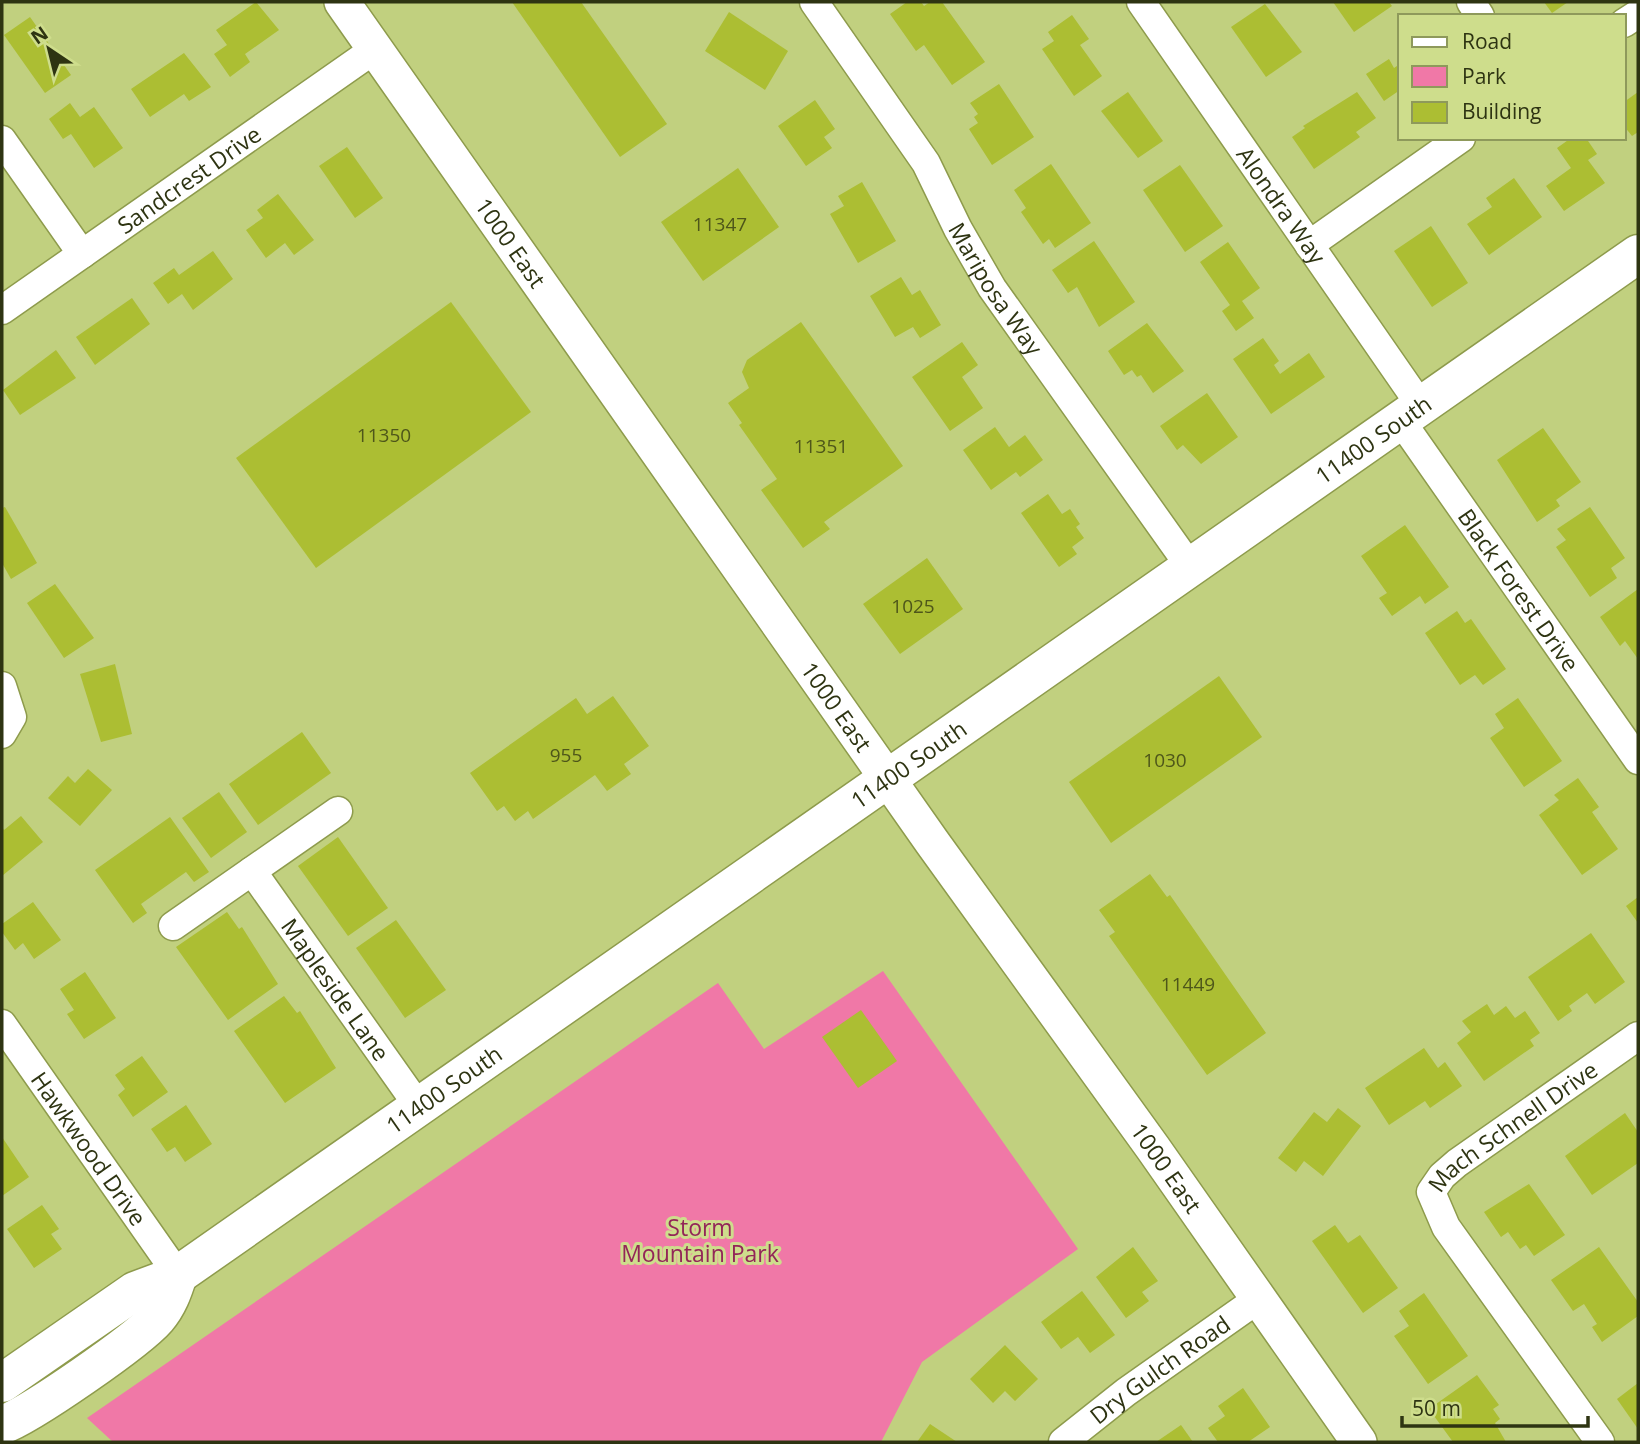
<svg xmlns="http://www.w3.org/2000/svg" width="1640" height="1444" viewBox="0 0 1640 1444" font-family="'Open Sans',sans-serif">
<rect width="100%" height="100%" fill="#c1d07f"/>
<polygon fill="#f078a7" points="883,971 1078,1249 922,1362 881,1442 113,1442 87,1418 718,983 764,1049"/>
<g fill="#acbe33">
<polygon points="256,2 279,30 245,54 250,62 230,77 214,54 227,45 216,30"/>
<polygon points="512,2 581,2 667,124 620,157"/>
<polygon points="907,2 921,2 924,6 930,2 942,2 985,62 952,85 924,45 916,51 890,14"/>
<polygon points="1333,2 1389,2 1392,6 1354,32"/>
<polygon points="1544,2 1568,2 1552,13"/>
<polygon points="1265,4 1302,52 1266,77 1231,27"/>
<polygon points="729,12 788,51 765,90 705,51"/>
<polygon points="1072,15 1089,39 1080,45 1102,76 1074,96 1042,49 1054,41 1048,32"/>
<polygon points="30,17 71,75 45,93 4,35"/>
<polygon points="184,53 211,87 189,101 184,94 150,117 131,89"/>
<polygon points="1389,59 1394,68 1400,64 1400,90 1384,101 1366,74"/>
<polygon points="999,84 1034,137 992,165 969,129 978,123 974,117 978,114 970,103"/>
<polygon points="1128,92 1163,141 1138,158 1101,111"/>
<polygon points="1357,92 1376,118 1356,132 1360,137 1314,169 1292,137 1305,128 1303,126"/>
<polygon points="1638,92 1638,132 1632,136 1624,126 1624,102"/>
<polygon points="815,100 835,129 824,137 832,148 806,166 778,126"/>
<polygon points="70,103 80,117 94,107 123,148 94,168 71,134 63,139 49,119"/>
<polygon points="1571,138 1586,138 1597,154 1588,160 1605,183 1564,211 1546,186 1571,168 1557,148"/>
<polygon points="347,147 383,198 355,218 319,166"/>
<polygon points="1051,164 1091,223 1055,248 1049,239 1043,244 1021,212 1026,208 1014,190"/>
<polygon points="1180,165 1223,226 1185,252 1143,190"/>
<polygon points="738,168 779,227 703,281 661,222"/>
<polygon points="1514,178 1542,217 1489,255 1467,224 1492,207 1486,198"/>
<polygon points="862,182 896,241 858,263 830,214 844,206 838,196"/>
<polygon points="278,194 314,240 294,255 285,243 266,258 246,230 263,218 257,210"/>
<polygon points="1431,226 1468,283 1432,307 1394,251"/>
<polygon points="1094,241 1135,302 1099,327 1077,287 1068,293 1052,270"/>
<polygon points="1228,242 1260,288 1242,301 1254,318 1236,331 1222,311 1230,305 1200,262"/>
<polygon points="213,251 233,279 193,310 182,294 168,304 153,283 174,268 179,275"/>
<polygon points="901,277 912,295 920,290 941,325 920,338 913,327 895,337 870,296"/>
<polygon points="132,298 150,324 95,365 76,337"/>
<polygon points="451,302 531,412 316,568 236,458"/>
<polygon points="801,322 903,466 824,522 830,529 803,548 761,490 777,479 739,425 742,423 728,403 749,388 742,372 747,360"/>
<polygon points="1147,323 1184,371 1153,393 1141,375 1137,377 1132,370 1124,375 1108,351"/>
<polygon points="1263,338 1279,361 1274,365 1280,374 1309,353 1325,377 1271,414 1233,359"/>
<polygon points="962,342 978,365 962,377 983,408 950,431 912,377"/>
<polygon points="56,350 76,378 20,415 3,390"/>
<polygon points="1207,393 1238,437 1201,464 1183,445 1177,450 1160,426"/>
<polygon points="995,427 1009,447 1025,435 1043,460 1020,477 1016,472 991,490 963,450"/>
<polygon points="1543,428 1581,482 1556,500 1560,506 1537,522 1497,460"/>
<polygon points="1048,494 1062,514 1070,509 1080,524 1076,527 1084,538 1072,547 1077,554 1059,567 1021,513"/>
<polygon points="5,507 37,563 11,579 2,563 2,508"/>
<polygon points="1590,507 1625,558 1611,568 1617,578 1590,597 1556,547 1566,540 1557,529"/>
<polygon points="1405,525 1449,587 1425,604 1420,596 1392,616 1379,598 1387,593 1361,556"/>
<polygon points="927,558 963,609 900,654 863,604"/>
<polygon points="55,584 94,638 64,658 27,603"/>
<polygon points="1638,589 1638,659 1625,641 1620,646 1600,617"/>
<polygon points="1457,611 1465,623 1471,619 1506,669 1483,685 1475,675 1460,685 1425,633"/>
<polygon points="115,664 132,734 101,742 80,674"/>
<polygon points="1219,676 1262,737 1111,843 1069,782"/>
<polygon points="613,696 649,746 624,764 631,774 607,791 595,775 533,819 528,811 515,821 504,806 497,811 470,773 576,698 587,714"/>
<polygon points="1518,698 1562,761 1524,787 1490,738 1504,728 1495,714"/>
<polygon points="302,732 331,773 258,825 229,784"/>
<polygon points="88,769 112,790 80,826 48,798 68,776 75,783"/>
<polygon points="1578,778 1599,807 1592,812 1618,849 1582,875 1539,815 1559,800 1554,795"/>
<polygon points="219,792 247,832 211,858 182,818"/>
<polygon points="21,816 43,842 2,876 2,827 4,830"/>
<polygon points="170,817 209,872 194,882 186,872 141,904 147,913 133,923 95,870"/>
<polygon points="338,837 388,908 348,936 298,866"/>
<polygon points="1150,874 1167,897 1170,895 1266,1033 1207,1075 1109,936 1115,932 1099,910"/>
<polygon points="1638,897 1638,923 1626,906"/>
<polygon points="33,902 61,940 34,959 23,943 15,950 2,932 2,924"/>
<polygon points="227,912 239,929 242,927 278,984 228,1020 176,947"/>
<polygon points="396,920 446,990 405,1018 356,948"/>
<polygon points="1591,933 1625,982 1595,1004 1587,993 1569,1006 1572,1011 1558,1021 1528,977"/>
<polygon points="85,972 116,1018 84,1039 67,1014 74,1010 60,989"/>
<polygon points="284,996 297,1013 300,1011 336,1068 285,1103 234,1031"/>
<polygon points="1487,1004 1494,1015 1506,1006 1515,1018 1525,1011 1540,1033 1530,1040 1534,1046 1484,1081 1457,1043 1471,1032 1462,1021"/>
<polygon points="861,1010 897,1061 858,1088 822,1037"/>
<polygon points="1424,1048 1438,1068 1445,1062 1462,1086 1430,1108 1425,1101 1389,1125 1365,1088"/>
<polygon points="142,1056 168,1092 133,1117 118,1095 125,1089 115,1075"/>
<polygon points="186,1105 212,1144 185,1162 175,1147 167,1152 151,1129"/>
<polygon points="1338,1108 1361,1126 1323,1176 1304,1161 1296,1172 1278,1158 1314,1112 1327,1122"/>
<polygon points="1625,1113 1638,1132 1638,1163 1592,1195 1565,1156"/>
<polygon points="2,1137 29,1177 2,1196"/>
<polygon points="1529,1184 1565,1235 1534,1256 1526,1245 1520,1249 1508,1232 1501,1237 1484,1212"/>
<polygon points="42,1205 59,1229 51,1234 62,1249 34,1268 7,1229"/>
<polygon points="1335,1225 1348,1243 1360,1235 1398,1288 1363,1313 1312,1241"/>
<polygon points="1133,1247 1158,1281 1142,1292 1149,1301 1126,1318 1096,1277"/>
<polygon points="1599,1247 1638,1302 1638,1316 1602,1342 1592,1327 1597,1324 1584,1304 1573,1311 1551,1280"/>
<polygon points="1082,1291 1115,1335 1090,1353 1078,1337 1061,1349 1041,1322"/>
<polygon points="1424,1293 1468,1356 1428,1384 1394,1336 1409,1326 1399,1311"/>
<polygon points="1005,1345 1038,1379 1015,1401 1005,1391 993,1403 970,1379"/>
<polygon points="1477,1375 1499,1405 1493,1409 1500,1419 1495,1423 1506,1442 1453,1442 1429,1409"/>
<polygon points="1638,1383 1638,1429 1617,1399"/>
<polygon points="1243,1388 1270,1427 1248,1442 1218,1442 1208,1428 1225,1416 1218,1406"/>
<polygon points="930,1424 957,1442 917,1442"/>
<polygon points="1181,1425 1193,1442 1156,1442"/>
</g>
<g fill="none" stroke-linecap="round" stroke-linejoin="round">
<defs>
<g id="minor">
<path id="s1" d="M814,2L926,163L958,229L992,288L1191,568"/>
<path id="s2" d="M1141,2L1421,406"/>
<polyline points="1471,2 1480,16"/>
<polyline points="1624,23 1638,14"/>
<polyline points="2,140 82,254"/>
<polyline points="1309,245 1461,138"/>
<path id="s3" d="M2,310L375,49"/>
<path id="s4" d="M1401,421L1638,760"/>
<polyline points="2,686 12,717 2,734"/>
<path id="s5" d="M252,871L419,1107"/>
<polyline points="173,926 338,811"/>
<path id="s6" d="M2,1024L178,1275"/>
<path id="s7" d="M1063,1442L1126,1392L1258,1299"/>
<path id="s8" d="M1600,1442L1446,1227L1431,1192L1442,1176L1457,1163L1638,1036"/>
</g>
<g id="tertiary">
<path id="s9" d="M342,2L932,842L1153,1148L1359,1442"/>
</g>
<g id="primary">
<path id="s10" d="M2,1383L135,1291L178,1275L1638,254"/>
<path d="M2,1425C30,1415 137,1341 157,1318C168,1305 173,1291 178,1275"/>
</g>
</defs>
<use href="#minor" stroke="#8e9b4c" stroke-width="31"/>
<use href="#tertiary" stroke="#8e9b4c" stroke-width="38"/>
<use href="#primary" stroke="#8e9b4c" stroke-width="41"/>
<use href="#minor" stroke="#fff" stroke-width="28"/>
<use href="#tertiary" stroke="#fff" stroke-width="35"/>
<use href="#primary" stroke="#fff" stroke-width="38"/>
</g>
<g text-anchor="middle" dominant-baseline="central" stroke-width="6" stroke-linejoin="round" paint-order="stroke">
<g font-size="19" fill="#4e561a">
<text x="720" y="224">11347</text>
<text x="384" y="435">11350</text>
<text x="821" y="446">11351</text>
<text x="913" y="606">1025</text>
<text x="566" y="755">955</text>
<text x="1165" y="760">1030</text>
<text x="1188" y="984">11449</text>
</g>
<g font-size="23" fill="#2e3412" stroke="#cedd8c">
<text stroke="none"><textPath href="#s3" startOffset="228">Sandcrest Drive</textPath></text>
<text stroke="none"><textPath href="#s2" startOffset="247">Alondra Way</textPath></text>
<text stroke="none"><textPath href="#s9" startOffset="294">1000 East</textPath></text>
<text stroke="none"><textPath href="#s1" startOffset="340">Mariposa Way</textPath></text>
<text stroke="none"><textPath href="#s10" startOffset="1666">11400 South</textPath></text>
<text stroke="none"><textPath href="#s4" startOffset="206">Black Forest Drive</textPath></text>
<text stroke="none"><textPath href="#s9" startOffset="861">1000 East</textPath></text>
<text stroke="none"><textPath href="#s10" startOffset="1099">11400 South</textPath></text>
<text stroke="none"><textPath href="#s5" startOffset="145">Mapleside Lane</textPath></text>
<text stroke="none"><textPath href="#s10" startOffset="532">11400 South</textPath></text>
<text stroke="none"><textPath href="#s8" startOffset="408">Mach Schnell Drive</textPath></text>
<text stroke="none"><textPath href="#s6" startOffset="152">Hawkwood Drive</textPath></text>
<text stroke="none"><textPath href="#s9" startOffset="1428">1000 East</textPath></text>
<text stroke="none"><textPath href="#s7" startOffset="121">Dry Gulch Road</textPath></text>
</g>
<g font-size="23" fill="#932658" stroke="#cedd8c">
<text x="700" y="1227">Storm<tspan x="700" dy="26">Mountain Park</tspan></text>
</g>
</g>
<rect width="1640" height="1444" fill="none" stroke="#2e3412" stroke-width="7"/>
<rect x="1398" y="14" width="228" height="126" fill="#cedd8c" stroke="#8e995b" stroke-width="2"/>
<rect x="1412" y="37" width="35" height="10" fill="#ffffff" stroke="#8e995b" stroke-width="2"/>
<text x="1462" y="49" font-size="21" fill="#2e3412">Road</text>
<rect x="1412" y="66" width="35" height="21" fill="#f078a7" stroke="#8e995b" stroke-width="2"/>
<text x="1462" y="84" font-size="21" fill="#2e3412">Park</text>
<rect x="1412" y="102" width="35" height="21" fill="#acbe33" stroke="#8e995b" stroke-width="2"/>
<text x="1462" y="119" font-size="21" fill="#2e3412">Building</text>
<g transform="translate(49 49) rotate(325)" stroke="#cedd8c" stroke-width="5" paint-order="stroke">
<path d="M0-5L12 26L0 18L-12 26Z" fill="#2e3412"/>
<text y="-10" font-size="19" font-weight="bold" text-anchor="middle" fill="#2e3412">N</text>
</g>
<path d="M1402 1416v10h186v-10" fill="none" stroke="#2e3412" stroke-width="3.5"/>
<text x="1412" y="1416" font-size="21" fill="#2e3412" stroke="#cedd8c" stroke-width="5" paint-order="stroke">50 m</text>
</svg>
